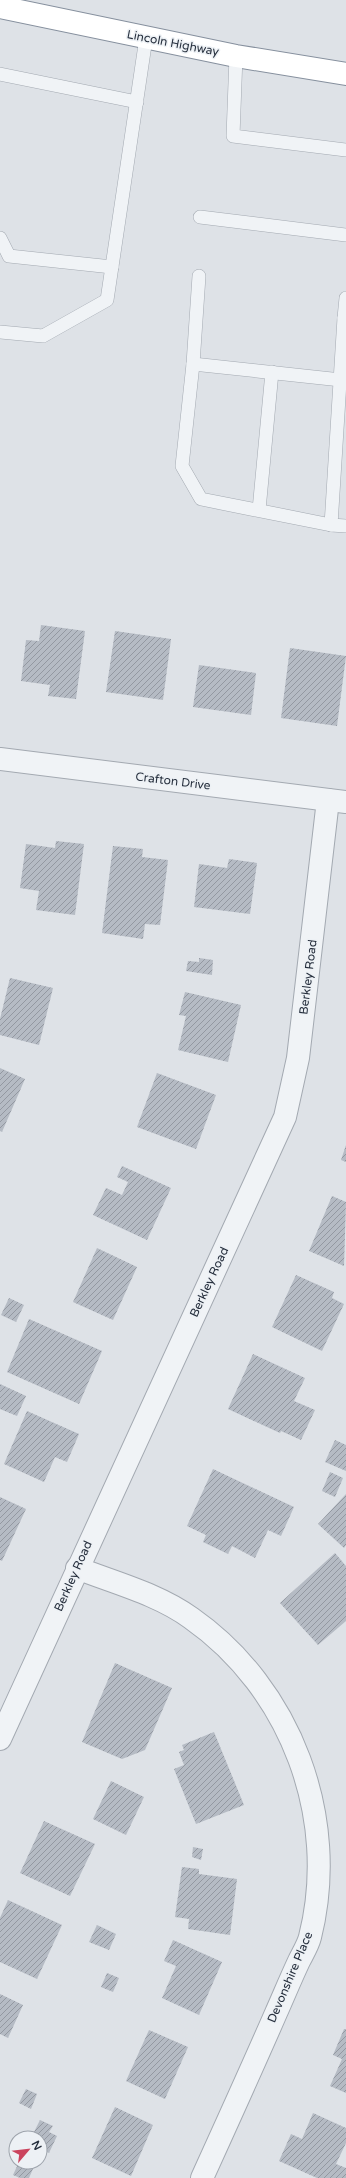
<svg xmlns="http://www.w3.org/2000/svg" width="346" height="2178" viewBox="0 0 346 2178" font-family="'Varela Round',sans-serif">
<defs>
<pattern id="building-hatch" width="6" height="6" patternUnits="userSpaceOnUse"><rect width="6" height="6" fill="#b5bbc4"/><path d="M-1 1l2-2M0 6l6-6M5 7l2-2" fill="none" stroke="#9398a1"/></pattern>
</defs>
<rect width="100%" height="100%" fill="#dee2e7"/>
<g fill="url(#building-hatch)">
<polygon points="41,625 85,631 76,699 48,696 50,685 21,681 26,640 39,641"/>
<polygon points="115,631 171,639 163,700 106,692"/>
<polygon points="290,648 346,656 337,726 281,718"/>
<polygon points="199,665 256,673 251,715 193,707"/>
<polygon points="56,841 84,844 75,915 36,910 39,891 20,888 26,844 55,848"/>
<polygon points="113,846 143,849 142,857 168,860 160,925 145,924 143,939 102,933"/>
<polygon points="229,859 257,863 250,914 194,907 199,864 227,868"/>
<polygon points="199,958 213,960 212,975 186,971 188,961 199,962"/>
<polygon points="10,978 53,988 39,1045 0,1035 0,1019"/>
<polygon points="185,992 241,1005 228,1062 178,1050 186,1016 179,1015"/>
<polygon points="0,1068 25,1079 2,1132 0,1131"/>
<polygon points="157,1073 216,1095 196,1149 137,1127"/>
<polygon points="346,1145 346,1162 341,1160"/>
<polygon points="122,1166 171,1188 147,1240 93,1215 106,1188 122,1195 128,1182 117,1177"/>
<polygon points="332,1196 346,1202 344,1266 309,1251"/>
<polygon points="97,1248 137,1267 113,1320 73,1302"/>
<polygon points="296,1275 334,1292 332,1298 344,1304 322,1351 272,1327"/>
<polygon points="9,1298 24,1305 16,1322 1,1315"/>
<polygon points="29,1319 102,1351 79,1404 7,1372"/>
<polygon points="253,1354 305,1378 294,1401 315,1410 301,1440 281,1431 280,1433 228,1409"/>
<polygon points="0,1384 26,1396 17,1416 0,1409"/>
<polygon points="27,1411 79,1434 67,1462 55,1457 44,1482 4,1464"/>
<polygon points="335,1440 346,1445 346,1471 325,1462"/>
<polygon points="213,1469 294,1507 281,1536 268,1530 255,1558 232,1546 228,1554 203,1542 206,1535 187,1526"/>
<polygon points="330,1472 343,1478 335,1497 322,1491"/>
<polygon points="346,1494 346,1545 344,1548 318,1524"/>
<polygon points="0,1497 26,1509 2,1561 0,1560"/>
<polygon points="335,1553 346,1566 346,1621 318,1645 280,1603"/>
<polygon points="115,1663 172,1688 145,1750 122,1759 82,1742"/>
<polygon points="214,1732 244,1805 196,1824 174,1769 184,1765 179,1752 184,1750 182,1745"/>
<polygon points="111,1781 144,1797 126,1835 93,1819"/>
<polygon points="44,1821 95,1844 70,1896 20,1873"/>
<polygon points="193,1847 203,1849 201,1860 192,1857"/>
<polygon points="182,1867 199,1869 199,1874 237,1879 230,1935 188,1929 189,1919 175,1917"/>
<polygon points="8,1900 62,1925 37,1979 0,1962 0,1918"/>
<polygon points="97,1925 116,1934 109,1950 89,1942"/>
<polygon points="173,1940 222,1962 199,2015 162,1998 176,1966 164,1961"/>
<polygon points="107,1973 119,1978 113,1992 101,1987"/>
<polygon points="0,1994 23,2005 8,2038 0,2034"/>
<polygon points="344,2029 346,2029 346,2093 330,2086 342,2059 333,2055"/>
<polygon points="149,2030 188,2047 165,2099 126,2081"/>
<polygon points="26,2089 37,2094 31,2109 19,2103"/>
<polygon points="115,2107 153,2125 131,2176 92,2158"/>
<polygon points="313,2113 346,2128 346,2143 336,2164 346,2168 346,2178 317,2178 279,2161 291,2134 302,2139"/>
<polygon points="40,2120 53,2126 49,2132 57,2136 49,2153 40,2149 40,2138 31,2138"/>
<polygon points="19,2162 36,2162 29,2178 20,2178 13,2175"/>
</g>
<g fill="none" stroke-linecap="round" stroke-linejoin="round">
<defs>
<g id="service">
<polyline points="236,56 233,136 346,150"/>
<polyline points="0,74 137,102"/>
<polyline points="200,217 346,235"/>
<polyline points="0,238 9,256 112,267"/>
<polyline points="346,298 344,318 346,318"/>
<polyline points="344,318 331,525 346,526"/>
<polyline points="0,332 43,336 107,300 146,38"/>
<polyline points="193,364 199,276"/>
<polyline points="259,510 272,372"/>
<polyline points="331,525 201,499 182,466 193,364 341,380"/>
</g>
<g id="minor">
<polyline points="0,759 346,802"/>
<path d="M77,1568C115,1583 158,1594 191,1618C291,1688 340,1818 310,1937C308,1945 303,1953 299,1961C291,1978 284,1995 276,2013C252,2068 227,2123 202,2178"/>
<polyline points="0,1739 285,1117 298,1058 328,800"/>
</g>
<polyline id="trunk" points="0,7 236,56 346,74"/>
</defs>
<use href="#service" stroke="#a3a9b1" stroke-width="14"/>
<use href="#minor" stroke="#a3a9b1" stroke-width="24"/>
<use href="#trunk" stroke="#86909e" stroke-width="24"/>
<use href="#service" stroke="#f0f3f6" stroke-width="13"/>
<use href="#minor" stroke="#f0f3f6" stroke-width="22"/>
<use href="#trunk" stroke="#fff" stroke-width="22"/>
</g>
<g text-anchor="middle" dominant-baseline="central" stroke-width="3" stroke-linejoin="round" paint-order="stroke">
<g font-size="12" fill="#27303e" stroke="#edf1f5">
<text transform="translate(173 43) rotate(11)">Lincoln Highway</text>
<text transform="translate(173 781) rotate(7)">Crafton Drive</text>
<text transform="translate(308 977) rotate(-83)">Berkley Road</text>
<text transform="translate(209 1282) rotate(-65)">Berkley Road</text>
<text transform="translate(73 1576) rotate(-66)">Berkley Road</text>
<text transform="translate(290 1977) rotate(-67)">Devonshire Place</text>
</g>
</g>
<g transform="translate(28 2150) rotate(62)"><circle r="19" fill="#edf1f5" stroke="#9ea4ac"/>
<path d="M0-3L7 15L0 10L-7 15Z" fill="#cb445e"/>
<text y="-6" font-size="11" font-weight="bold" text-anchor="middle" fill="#27303e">N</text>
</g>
</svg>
